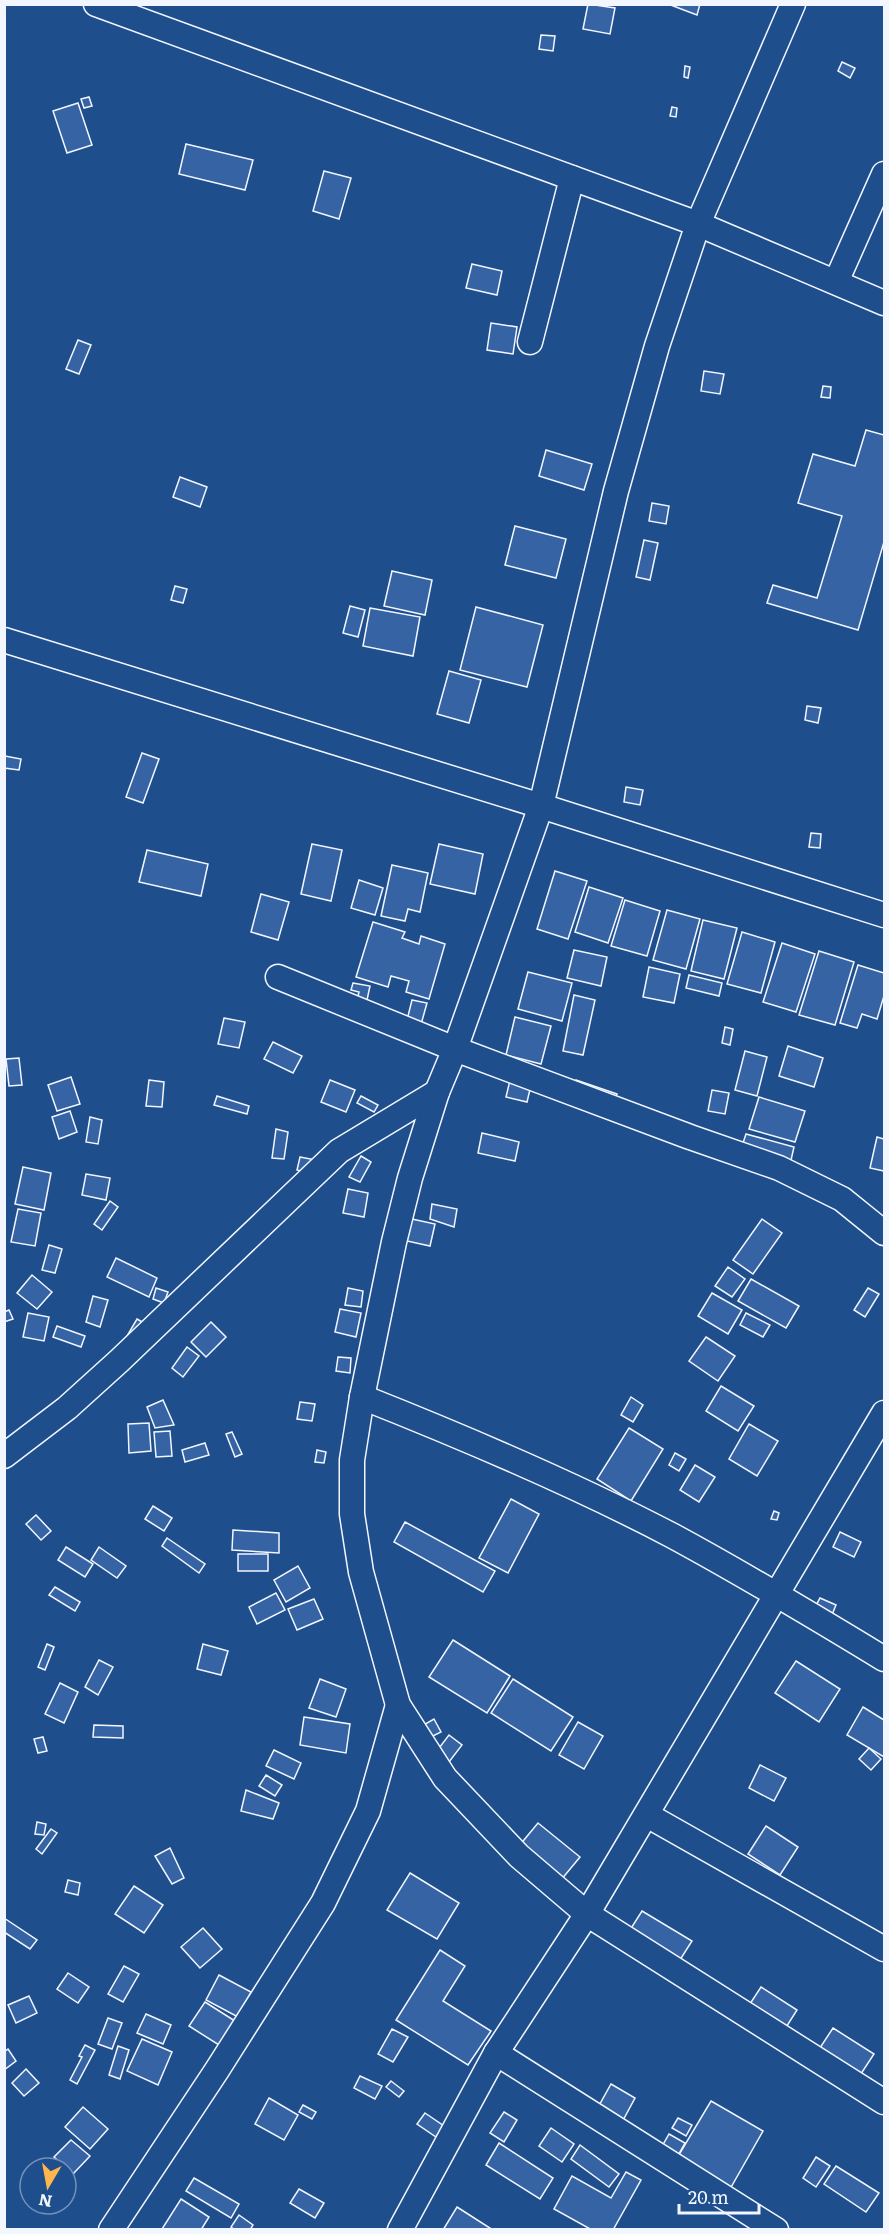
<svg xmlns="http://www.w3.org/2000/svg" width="889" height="2234" viewBox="0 0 889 2234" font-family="Literata,serif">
<rect width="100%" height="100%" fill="#1f4e8c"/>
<g fill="#3563a3" stroke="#f2f6ff" stroke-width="1.5">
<polygon points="588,4 615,8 610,34 583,29"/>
<polygon points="668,4 700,4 697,15"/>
<polygon points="541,35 555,36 553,51 539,49"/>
<polygon points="842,62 855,68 850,78 838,71"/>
<polygon points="685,66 690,67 688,78 684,77"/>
<polygon points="89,97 92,106 84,108 81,99"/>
<polygon points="78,103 92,145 67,153 53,111"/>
<polygon points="672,107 677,108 676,117 670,116"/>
<polygon points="186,144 253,160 245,190 179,174"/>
<polygon points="324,171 351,178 339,219 313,211"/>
<polygon points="472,264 502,271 497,295 466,288"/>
<polygon points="491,323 517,327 513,354 487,350"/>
<polygon points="78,340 91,345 79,374 66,369"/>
<polygon points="704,371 724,374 720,394 701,391"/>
<polygon points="823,386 831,387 830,398 821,397"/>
<polygon points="866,430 884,435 884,542 858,630 767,603 773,585 817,598 842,516 798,503 813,454 855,466"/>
<polygon points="546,450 592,464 584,490 539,476"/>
<polygon points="180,477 207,487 200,507 173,497"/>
<polygon points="652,503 669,506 666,524 649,521"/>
<polygon points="515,526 566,539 556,578 505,565"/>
<polygon points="644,540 658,543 650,580 636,577"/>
<polygon points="392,571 432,580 425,615 384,606"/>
<polygon points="175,586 187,589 183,603 171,600"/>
<polygon points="350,606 365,610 358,637 343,633"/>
<polygon points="476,607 543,625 527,687 460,670"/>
<polygon points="370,608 420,617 413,656 363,646"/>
<polygon points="449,671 481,680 469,723 437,714"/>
<polygon points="807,706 821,708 818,723 805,720"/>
<polygon points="142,753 159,759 143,803 126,797"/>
<polygon points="5,756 21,759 19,770 4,768"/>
<polygon points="626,787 643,790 640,805 624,802"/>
<polygon points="811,833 821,834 820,848 809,847"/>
<polygon points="312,844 342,850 331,901 301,894"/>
<polygon points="439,844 483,854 475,894 430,884"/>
<polygon points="147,850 208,864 201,896 139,882"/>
<polygon points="392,865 428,873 420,912 408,909 405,921 381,916"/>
<polygon points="555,871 587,881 568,939 537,929"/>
<polygon points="359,880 383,888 375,915 351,908"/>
<polygon points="589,887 623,898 608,943 575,932"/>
<polygon points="261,894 289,902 278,940 251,932"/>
<polygon points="625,900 660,911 647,956 611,946"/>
<polygon points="667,910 700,919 686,969 653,960"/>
<polygon points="703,920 737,928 724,979 691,971"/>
<polygon points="373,922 405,932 402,938 419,944 421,936 445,944 429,999 406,992 409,981 391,976 388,987 356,977"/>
<polygon points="742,932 775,942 761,993 727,984"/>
<polygon points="782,943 815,954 796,1012 763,1002"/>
<polygon points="574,950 607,957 601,986 567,978"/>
<polygon points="819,951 854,962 835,1025 799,1015"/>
<polygon points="858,965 884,973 884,996 877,1019 862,1014 857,1028 840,1023"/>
<polygon points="649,967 680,974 674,1003 643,997"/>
<polygon points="528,972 572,983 562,1021 518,1009"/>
<polygon points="689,975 722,983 719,996 686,988"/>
<polygon points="353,983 370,986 364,1014 354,1012 359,992 351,990"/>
<polygon points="574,995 595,1000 583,1055 563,1051"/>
<polygon points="412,1000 427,1003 420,1028 406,1024"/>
<polygon points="515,1017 551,1026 541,1064 506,1055"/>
<polygon points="224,1018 245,1022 239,1048 218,1044"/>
<polygon points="725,1027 733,1029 730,1045 722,1043"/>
<polygon points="273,1042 302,1056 293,1073 264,1059"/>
<polygon points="788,1046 823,1058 814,1087 779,1076"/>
<polygon points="745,1051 767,1057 757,1096 735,1090"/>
<polygon points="19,1058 22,1085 9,1086 6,1059"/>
<polygon points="511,1076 532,1081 527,1102 506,1097"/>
<polygon points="71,1077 80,1104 57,1111 48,1085"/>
<polygon points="149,1080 164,1082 162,1107 146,1106"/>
<polygon points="330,1080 355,1090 346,1112 321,1102"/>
<polygon points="576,1080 617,1094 613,1105 572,1091"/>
<polygon points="712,1090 729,1093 725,1114 708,1111"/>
<polygon points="217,1096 249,1106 247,1114 214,1105"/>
<polygon points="361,1096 378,1105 374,1112 357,1103"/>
<polygon points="759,1097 805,1111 795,1142 749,1129"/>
<polygon points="70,1111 77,1132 59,1139 52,1117"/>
<polygon points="90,1117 102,1120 98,1144 86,1142"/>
<polygon points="276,1129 288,1132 284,1159 272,1158"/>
<polygon points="482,1133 519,1142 515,1161 478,1153"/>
<polygon points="746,1134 794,1147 789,1169 741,1149"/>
<polygon points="877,1137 884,1139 884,1171 870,1168"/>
<polygon points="361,1156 371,1162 360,1182 349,1177"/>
<polygon points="300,1157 316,1160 313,1174 297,1170"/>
<polygon points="23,1167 51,1173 44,1210 15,1204"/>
<polygon points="86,1174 110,1178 106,1200 82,1195"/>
<polygon points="348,1189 368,1193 364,1217 343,1213"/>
<polygon points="110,1201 118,1207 102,1230 94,1224"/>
<polygon points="432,1204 457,1209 454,1227 430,1219"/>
<polygon points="18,1209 41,1213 35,1246 11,1242"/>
<polygon points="412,1219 435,1224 430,1246 407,1241"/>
<polygon points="762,1219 782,1233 753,1274 733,1260"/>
<polygon points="49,1245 62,1249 55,1273 42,1270"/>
<polygon points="116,1258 157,1278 149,1297 107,1277"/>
<polygon points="728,1267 745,1279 732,1297 715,1286"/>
<polygon points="32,1275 52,1292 37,1309 17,1293"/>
<polygon points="751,1279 799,1306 786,1328 738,1301"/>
<polygon points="156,1288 168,1292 164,1303 153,1299"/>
<polygon points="348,1288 363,1291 361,1307 345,1305"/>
<polygon points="868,1288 879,1294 865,1317 854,1310"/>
<polygon points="712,1293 742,1310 728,1334 698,1316"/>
<polygon points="93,1296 108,1300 100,1327 86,1322"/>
<polygon points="340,1309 361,1313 356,1337 335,1332"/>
<polygon points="9,1310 13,1319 4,1322 4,1312"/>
<polygon points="28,1313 49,1317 44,1341 23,1337"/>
<polygon points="746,1313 770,1325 763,1337 740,1325"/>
<polygon points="137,1319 149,1326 123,1343"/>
<polygon points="211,1322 226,1337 206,1357 191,1342"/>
<polygon points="57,1326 85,1336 81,1347 53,1337"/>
<polygon points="706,1337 735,1356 718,1381 689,1361"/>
<polygon points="187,1347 199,1356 183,1377 172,1368"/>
<polygon points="338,1357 351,1358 350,1373 336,1371"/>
<polygon points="721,1386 754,1406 738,1431 706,1411"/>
<polygon points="631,1397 643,1405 633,1422 621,1415"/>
<polygon points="163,1400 174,1425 155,1428 147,1407"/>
<polygon points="300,1402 315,1404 312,1421 297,1419"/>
<polygon points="149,1423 151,1451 129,1453 128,1424"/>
<polygon points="749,1424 778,1441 757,1476 729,1459"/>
<polygon points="629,1428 663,1449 631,1501 597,1479"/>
<polygon points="170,1431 172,1456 156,1457 154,1432"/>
<polygon points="232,1432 242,1454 235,1457 226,1434"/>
<polygon points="205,1443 209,1455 185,1462 182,1450"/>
<polygon points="317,1450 326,1452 324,1463 315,1462"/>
<polygon points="675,1453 686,1459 679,1471 669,1465"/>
<polygon points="695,1465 715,1477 699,1502 680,1490"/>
<polygon points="511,1499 539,1514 508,1573 479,1558"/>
<polygon points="153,1506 172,1518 164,1531 145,1519"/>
<polygon points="774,1511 779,1513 777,1520 771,1519"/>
<polygon points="36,1515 51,1531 41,1540 26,1524"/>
<polygon points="405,1522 495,1571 483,1592 394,1542"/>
<polygon points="233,1530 279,1533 279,1553 232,1550"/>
<polygon points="840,1532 861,1542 854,1557 833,1547"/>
<polygon points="167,1538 205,1564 199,1573 162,1546"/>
<polygon points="66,1547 93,1564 85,1577 58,1560"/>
<polygon points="99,1547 126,1566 117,1578 91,1560"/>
<rect x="238" y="1554" width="30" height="17"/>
<polygon points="298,1566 310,1588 286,1602 274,1580"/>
<polygon points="55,1587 80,1602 75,1611 49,1595"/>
<polygon points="276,1593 285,1610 257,1624 249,1607"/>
<polygon points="820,1598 836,1605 829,1622 813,1611"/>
<polygon points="314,1599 323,1619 297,1630 288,1609"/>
<polygon points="453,1640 510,1676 487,1713 429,1677"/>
<polygon points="47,1644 54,1647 45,1670 38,1667"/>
<polygon points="203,1644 228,1651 221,1675 197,1669"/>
<polygon points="99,1660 113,1667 98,1695 85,1687"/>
<polygon points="796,1661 840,1689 819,1722 775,1693"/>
<polygon points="320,1679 346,1689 336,1717 309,1708"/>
<polygon points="513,1679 573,1717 551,1751 491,1713"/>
<polygon points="60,1683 78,1692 64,1723 45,1714"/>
<polygon points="863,1707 884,1720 884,1757 847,1735"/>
<polygon points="304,1717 350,1724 346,1753 300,1745"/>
<polygon points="434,1719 441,1732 427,1739 420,1727"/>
<polygon points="578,1722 603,1736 584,1769 559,1755"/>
<polygon points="94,1725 123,1726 123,1738 93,1737"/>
<polygon points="449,1735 462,1745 449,1762 436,1752"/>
<polygon points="43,1737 47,1751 38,1753 34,1739"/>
<polygon points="869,1748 881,1759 871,1770 859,1759"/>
<polygon points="274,1750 301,1763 294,1779 266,1766"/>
<polygon points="760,1765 786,1778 774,1801 749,1788"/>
<polygon points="266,1775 282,1785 275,1796 259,1786"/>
<polygon points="246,1790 279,1803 273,1819 241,1811"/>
<polygon points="37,1822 46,1824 44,1835 35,1834"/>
<polygon points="538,1823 580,1857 561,1880 519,1846"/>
<polygon points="766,1826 798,1847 780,1875 748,1854"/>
<polygon points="51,1829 57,1833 42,1854 36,1849"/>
<polygon points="170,1848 184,1878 172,1884 155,1856"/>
<polygon points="410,1873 459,1903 437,1939 387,1910"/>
<polygon points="68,1880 80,1883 78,1895 65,1892"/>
<polygon points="134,1886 163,1905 144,1933 115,1914"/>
<polygon points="642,1911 692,1941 671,1974 621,1944"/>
<polygon points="4,1918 37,1940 30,1949 4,1932"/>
<polygon points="203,1928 222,1949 200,1968 181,1947"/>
<polygon points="440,1950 465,1966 443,2001 491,2031 468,2065 396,2020"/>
<polygon points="124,1966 139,1974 123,2002 108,1994"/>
<polygon points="68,1973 89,1987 78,2003 57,1989"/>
<polygon points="219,1975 251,1992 238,2017 206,2000"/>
<polygon points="761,1987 797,2010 778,2040 742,2016"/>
<polygon points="29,1996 37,2013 16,2023 8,2005"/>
<polygon points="205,2002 235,2021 219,2045 189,2026"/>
<polygon points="146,2014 171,2025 163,2044 137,2033"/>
<polygon points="108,2018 122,2023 112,2049 98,2044"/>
<polygon points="833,2028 874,2054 855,2083 814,2057"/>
<polygon points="392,2029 408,2037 393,2062 378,2054"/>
<polygon points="142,2039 172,2052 158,2085 127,2071"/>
<polygon points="85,2045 95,2050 77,2084 70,2080 82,2057 79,2056"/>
<polygon points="118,2046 129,2050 120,2079 109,2075"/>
<polygon points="8,2049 16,2061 4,2070 4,2052"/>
<polygon points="26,2069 39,2083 24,2096 12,2083"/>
<polygon points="360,2076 382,2086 375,2099 354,2088"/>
<polygon points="391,2081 404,2091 399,2097 386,2087"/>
<polygon points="611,2084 635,2098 621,2124 596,2111"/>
<polygon points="269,2098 298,2115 284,2140 255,2124"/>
<polygon points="711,2101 763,2131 730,2189 677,2158"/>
<polygon points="303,2105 316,2112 312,2119 299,2112"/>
<polygon points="83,2107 108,2129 90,2149 65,2127"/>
<polygon points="504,2112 517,2120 504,2142 490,2133"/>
<polygon points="425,2113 444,2126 436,2137 417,2124"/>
<polygon points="678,2118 692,2125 686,2136 672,2128"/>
<polygon points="551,2128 574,2144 562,2162 539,2146"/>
<polygon points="669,2134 685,2143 672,2166 656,2157"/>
<polygon points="71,2140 90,2156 73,2174 54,2157"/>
<polygon points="499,2143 553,2178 540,2199 486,2165"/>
<polygon points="580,2145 619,2174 609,2187 571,2159"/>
<polygon points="816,2157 830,2166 816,2187 803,2178"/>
<polygon points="836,2166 879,2193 866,2212 824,2184"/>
<polygon points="626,2172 641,2180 613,2230 592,2230 554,2209 572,2176 611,2198"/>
<polygon points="194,2178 239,2204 231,2218 186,2191"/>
<polygon points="299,2189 324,2203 315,2218 290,2203"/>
<polygon points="181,2199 209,2217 201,2230 162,2229"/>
<polygon points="457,2207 493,2230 443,2230"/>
<polygon points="239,2215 253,2225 250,2230 235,2230 231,2227"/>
</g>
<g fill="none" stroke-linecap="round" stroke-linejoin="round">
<defs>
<g id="minor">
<polyline points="96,4 698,224 884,303"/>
<polyline points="793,4 698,224 657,346 616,491 541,806 455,1049 437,1092 410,1178 394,1242 362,1397 352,1460 352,1514 361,1572 398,1705 445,1778 519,1856 587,1914 884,2102"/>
<polyline points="836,282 884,174"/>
<polyline points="530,342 572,178"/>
<polyline points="4,640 541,806 884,915"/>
<polyline points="278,977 455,1049 690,1137 779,1168 842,1199 884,1233"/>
<path d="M362,1397C468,1439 572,1483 673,1536C745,1575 815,1617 884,1659"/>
<polyline points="4,1456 67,1408 119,1361 339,1151 437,1092"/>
<polyline points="647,1815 884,1949"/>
<polyline points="496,2053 776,2230"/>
<polyline points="111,2230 217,2070 323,1903 368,1811 398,1705"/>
<polyline points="400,2230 496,2053 587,1914 884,1413"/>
</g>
</defs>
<use href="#minor" stroke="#f2f6ff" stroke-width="27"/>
<use href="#minor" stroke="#1f4e8c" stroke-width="24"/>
</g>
<rect width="889" height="2234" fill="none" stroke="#f2f6ff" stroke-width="12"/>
<g transform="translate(48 2186) rotate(190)"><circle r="28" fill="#1f4e8c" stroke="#7391ba" stroke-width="1.5"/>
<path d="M0-4.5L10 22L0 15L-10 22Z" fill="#ffb74d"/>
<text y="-9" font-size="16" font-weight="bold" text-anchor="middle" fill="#f2f6ff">N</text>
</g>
<path d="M679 2204v9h80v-9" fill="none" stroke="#f2f6ff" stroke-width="3"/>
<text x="688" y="2204" font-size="18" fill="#f2f6ff" stroke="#1f4e8c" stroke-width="4.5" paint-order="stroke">20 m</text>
</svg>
